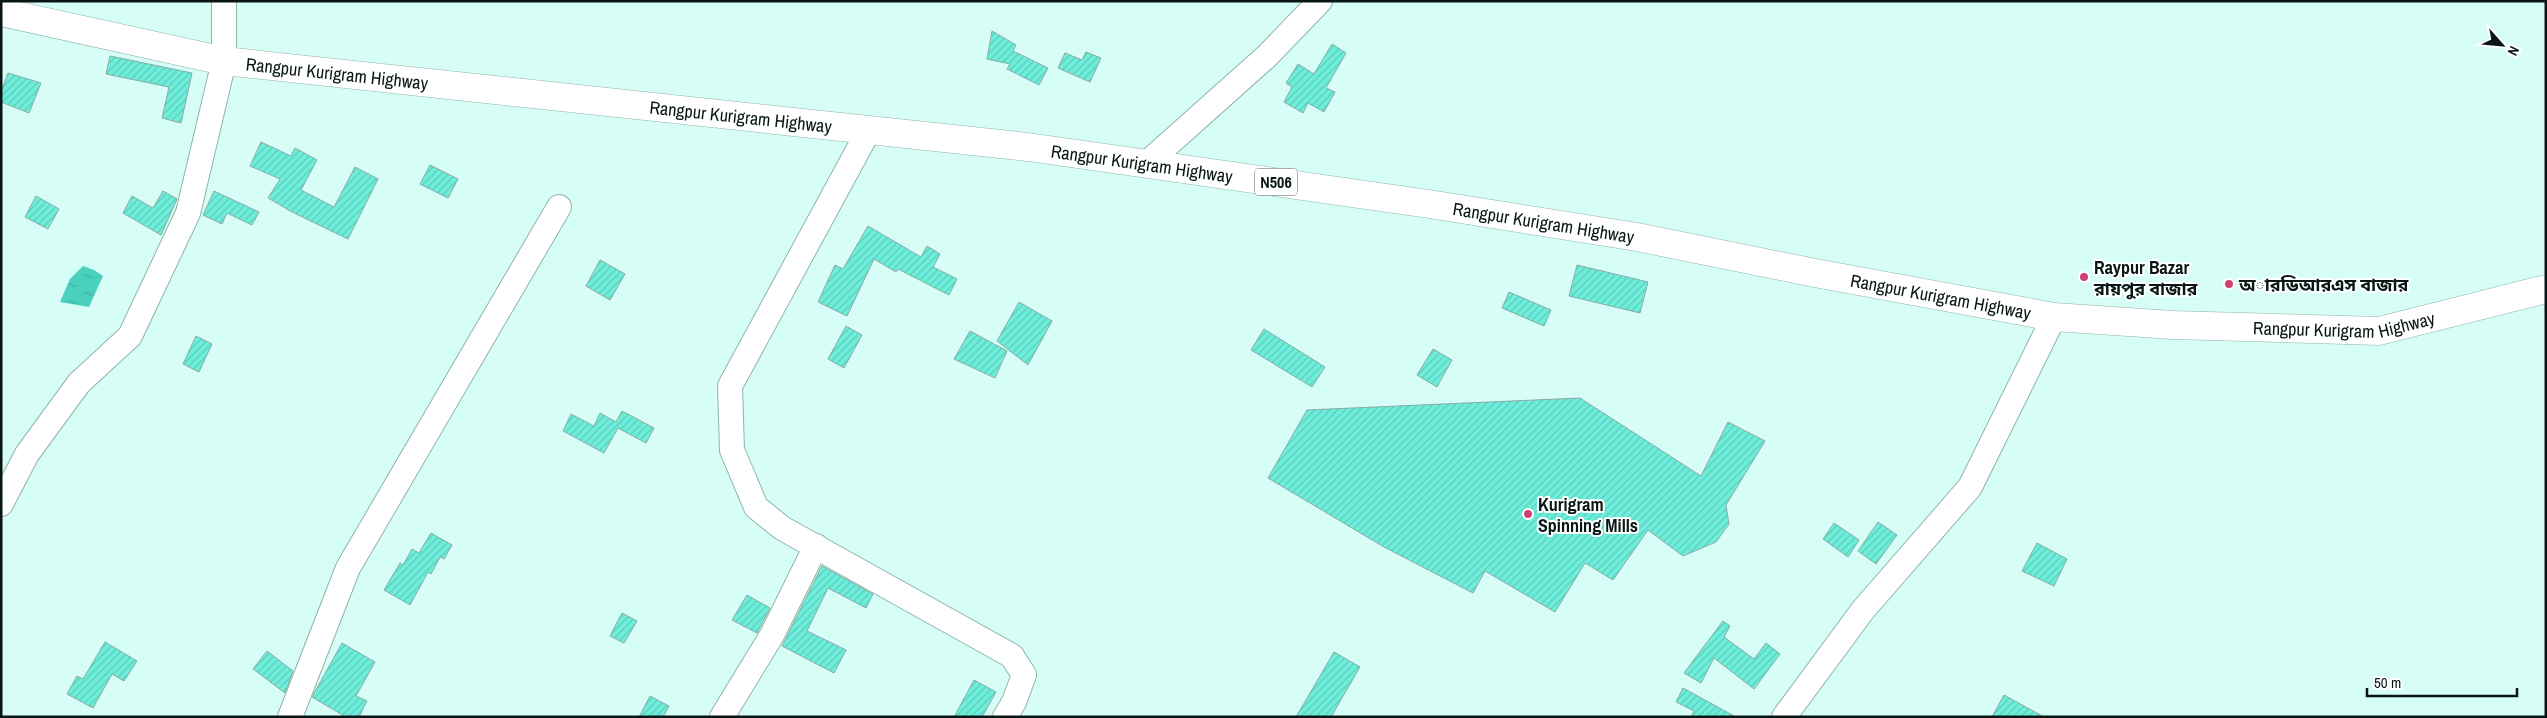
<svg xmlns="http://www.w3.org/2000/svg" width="2547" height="718" viewBox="0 0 2547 718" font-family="'Archivo Narrow','Noto Sans Bengali',sans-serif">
<defs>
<pattern id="water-ripples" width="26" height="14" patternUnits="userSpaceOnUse" patternTransform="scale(1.25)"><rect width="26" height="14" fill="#4ad0be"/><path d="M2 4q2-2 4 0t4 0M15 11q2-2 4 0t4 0" fill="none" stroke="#3fb2a2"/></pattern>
<pattern id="building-hatch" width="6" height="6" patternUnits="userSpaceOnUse" patternTransform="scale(1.25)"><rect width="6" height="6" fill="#6deedb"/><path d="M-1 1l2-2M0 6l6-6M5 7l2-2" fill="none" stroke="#5dcbbb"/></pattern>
</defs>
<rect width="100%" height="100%" fill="#d6fef6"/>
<polygon fill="url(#water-ripples)" points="83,266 94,270 103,276 89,307 60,302 70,279"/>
<g fill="url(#building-hatch)" stroke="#87aca5">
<polygon points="992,31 1016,45 1013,51 1048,68 1039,85 1007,69 1010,64 987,59"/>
<polygon points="1332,44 1346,53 1326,88 1335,92 1324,112 1308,103 1303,113 1284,102 1292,87 1286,83 1298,64 1314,74"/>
<polygon points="1086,52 1101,58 1090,82 1058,68 1065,53 1082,60"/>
<polygon points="110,56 192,73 181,123 162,118 169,87 106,74"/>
<polygon points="8,73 41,83 29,113 1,102 1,92"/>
<polygon points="261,142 291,156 295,148 317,160 301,190 334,207 355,167 378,179 348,239 292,212 268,198 280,179 250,166"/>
<polygon points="430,165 458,179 448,198 420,184"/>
<polygon points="163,191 177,199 161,235 123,213 132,196 153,208"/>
<polygon points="214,191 259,212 252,225 227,213 222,224 203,215"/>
<polygon points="36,196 59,209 48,229 25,217"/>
<polygon points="868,226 921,257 927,246 940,254 933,267 957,279 949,295 898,269 896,272 874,259 847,316 818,302 835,265 843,269"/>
<polygon points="600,260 625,274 610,300 586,286"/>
<polygon points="1577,265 1648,282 1640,313 1569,296"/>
<polygon points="1509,292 1551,310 1544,326 1502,308"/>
<polygon points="1019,302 1052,321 1028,365 997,341"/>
<polygon points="846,326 862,335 844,368 828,359"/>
<polygon points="1264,329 1325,367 1312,387 1251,350"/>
<polygon points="970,331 1007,351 995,378 954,359"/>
<polygon points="196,336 212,344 199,372 183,364"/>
<polygon points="1433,349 1452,360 1437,387 1417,375"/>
<polygon points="1580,398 1701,476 1728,422 1765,441 1726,505 1729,524 1716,542 1683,556 1648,530 1613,580 1585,563 1555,612 1485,571 1473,593 1384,547 1268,478 1307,410"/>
<polygon points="622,411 654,428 646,443 618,428 604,453 563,431 571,414 594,426 600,413 616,422"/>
<polygon points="1878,522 1897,535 1876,564 1858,551"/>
<polygon points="1834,523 1859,540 1848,557 1823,539"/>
<polygon points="431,533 452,545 444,559 440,557 431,574 428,572 410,605 384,590 400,563 403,565 412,549 419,553"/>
<polygon points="2037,543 2067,559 2054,586 2022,571"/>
<polygon points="822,566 873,594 866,608 828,588 807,631 846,650 834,673 782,646"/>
<polygon points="747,595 770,608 757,633 732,620"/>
<polygon points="622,613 637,621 624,643 610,636"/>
<polygon points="1723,621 1730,626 1724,637 1754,659 1766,643 1780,654 1754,689 1714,658 1701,683 1684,673"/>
<polygon points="105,642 137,661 124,681 112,674 93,708 67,694 77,676 83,679"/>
<polygon points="342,643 375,662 356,696 367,701 359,717 346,717 312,697"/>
<polygon points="267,651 293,671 285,693 253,669"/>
<polygon points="1334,652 1360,667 1331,717 1296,717"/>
<polygon points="974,680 996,692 982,717 954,717"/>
<polygon points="1683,688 1705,700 1736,717 1691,717 1694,711 1676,702"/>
<polygon points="2004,695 2044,717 1992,717"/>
<polygon points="650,696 669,706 663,717 639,717"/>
</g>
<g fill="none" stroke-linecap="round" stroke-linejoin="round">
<defs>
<g id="minor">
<polyline points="869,130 730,386 732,450 756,507 782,528 1012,656 1024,675 1014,702 1005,717"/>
<polyline points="1146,164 1267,56 1320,1"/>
<polyline points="1,504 27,454 79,383 130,336 188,213 224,61 224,1"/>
<polyline points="290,717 348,568 559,207"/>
<polyline points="722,717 772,635 816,546"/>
<polyline points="1784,717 1863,610 1970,487 2054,317"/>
</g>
<g id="highway">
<path id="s1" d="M1,12L224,61L1028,147L1429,204L1637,237L1815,273L2054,317L2173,325L2379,331L2546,289"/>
</g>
</defs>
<use href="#minor" stroke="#8eb4ad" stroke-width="26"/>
<use href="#highway" stroke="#8eb4ad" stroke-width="29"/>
<use href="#minor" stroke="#fff" stroke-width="24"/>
<use href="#highway" stroke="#fff" stroke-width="28"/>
</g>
<g fill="#cd4173" stroke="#fff" stroke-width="2">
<circle cx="2084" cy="277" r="5"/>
<circle cx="2229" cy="284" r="5"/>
<circle cx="1528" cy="514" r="5"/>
</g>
<g text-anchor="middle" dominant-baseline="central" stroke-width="4" stroke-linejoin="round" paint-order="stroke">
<rect fill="#fff" stroke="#525d5b" stroke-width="1" x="1255" y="168.5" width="42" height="27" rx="4"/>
<g font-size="16" font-weight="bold" fill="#081715">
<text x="1276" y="182">N506</text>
</g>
<g font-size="18" fill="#081715" stroke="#fff">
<text stroke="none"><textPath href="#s1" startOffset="342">Rangpur Kurigram Highway</textPath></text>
<text stroke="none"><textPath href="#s1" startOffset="748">Rangpur Kurigram Highway</textPath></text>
<text stroke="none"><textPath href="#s1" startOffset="1152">Rangpur Kurigram Highway</textPath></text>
<text stroke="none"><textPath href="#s1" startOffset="1558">Rangpur Kurigram Highway</textPath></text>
<text stroke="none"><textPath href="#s1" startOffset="1962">Rangpur Kurigram Highway</textPath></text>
<text stroke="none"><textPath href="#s1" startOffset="2368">Rangpur Kurigram Highway</textPath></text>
</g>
<g font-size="18" font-weight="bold" fill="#081715" stroke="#fff" text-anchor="start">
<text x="2094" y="267">Raypur Bazar<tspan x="2094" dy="21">রায়পুর বাজার</tspan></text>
<text x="2239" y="284">অারডিআরএস বাজার</text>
<text x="1538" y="504">Kurigram<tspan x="1538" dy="21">Spinning Mills</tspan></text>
</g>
</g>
<rect width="2547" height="718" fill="none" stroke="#081715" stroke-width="5"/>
<g transform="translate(2502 45) rotate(117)" stroke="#ffffff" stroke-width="4" paint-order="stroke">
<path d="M0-4L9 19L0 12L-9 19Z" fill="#081715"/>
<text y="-8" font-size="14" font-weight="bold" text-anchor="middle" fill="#081715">N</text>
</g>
<path d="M2367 688v8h150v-8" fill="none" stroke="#081715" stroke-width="2.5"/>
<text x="2374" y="688" font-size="15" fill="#081715" stroke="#ffffff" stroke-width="4" paint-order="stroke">50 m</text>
</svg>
